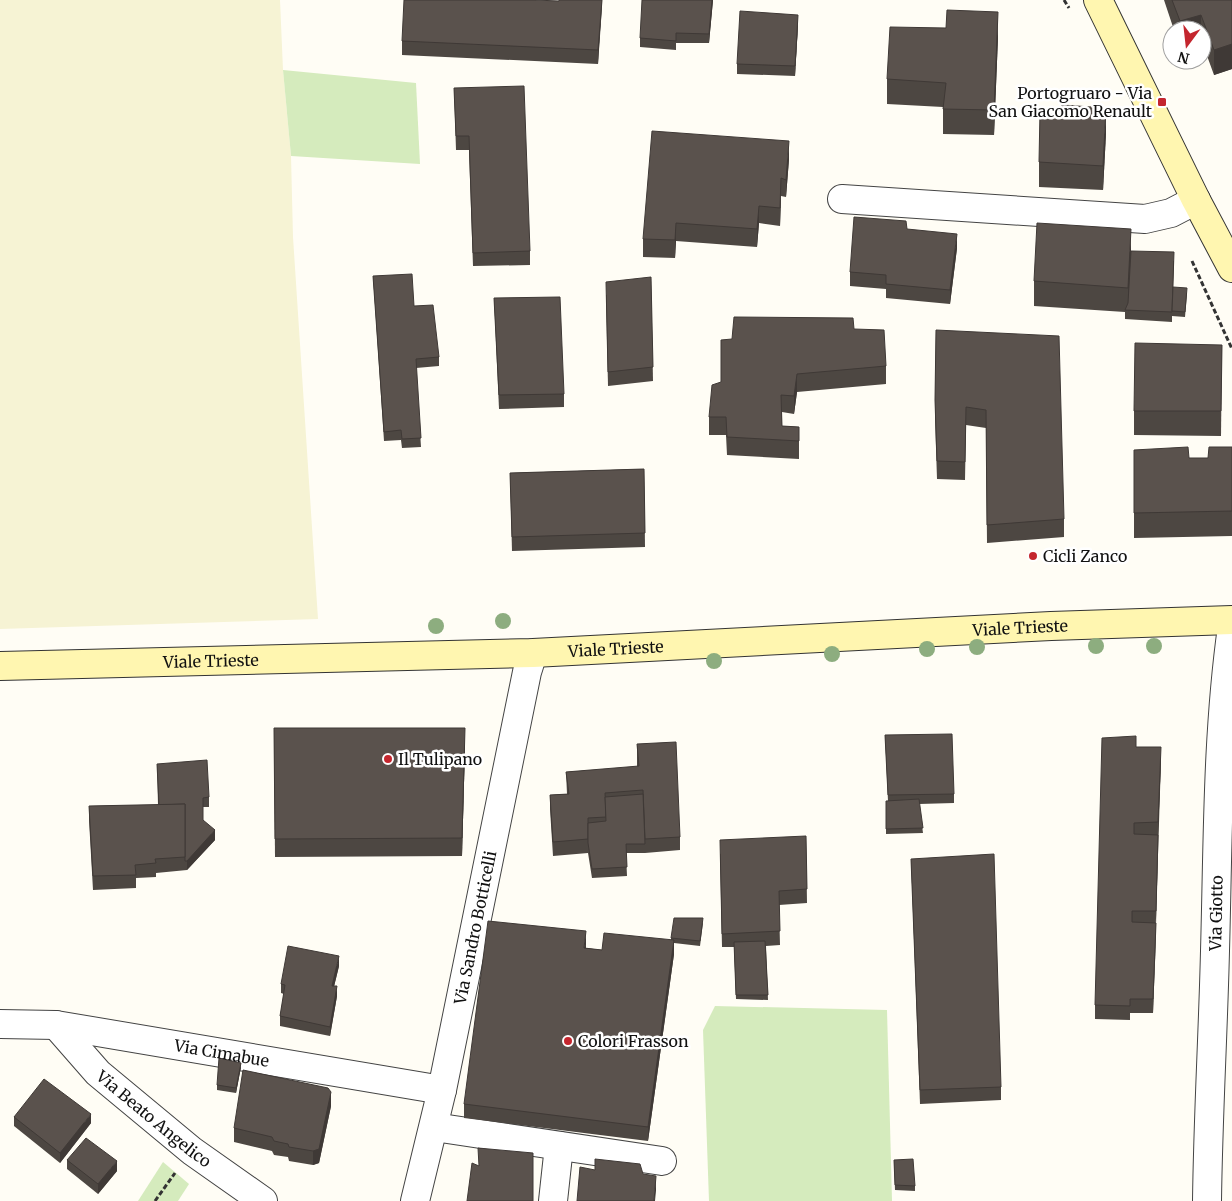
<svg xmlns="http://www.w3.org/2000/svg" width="1232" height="1201" viewBox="0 0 1232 1201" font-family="Merriweather,serif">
<rect width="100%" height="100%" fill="#fffdf5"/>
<polygon fill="#f6f3d4" points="0,0 280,0 283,70 291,156 293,237 318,619 0,629"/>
<g fill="#d5ebbd">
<polygon points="283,70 416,83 420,164 291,156"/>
<polygon points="715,1006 887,1010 892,1201 709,1201 703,1030"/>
<polygon points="163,1162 189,1184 178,1201 138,1201"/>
</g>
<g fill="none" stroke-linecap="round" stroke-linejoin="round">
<defs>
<g id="street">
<polyline points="842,199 1145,219 1171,213 1196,200"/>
<path id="s1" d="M0,1024L56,1025L442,1090"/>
<path id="s2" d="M56,1025L98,1073L192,1151L263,1201"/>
<polyline points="434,1127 662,1161"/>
<path id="s3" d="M415,1201L442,1090L527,672L533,653"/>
<polyline points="553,1201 559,1146"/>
<path id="s4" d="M1207,1201C1208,1118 1213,1035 1215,951C1218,843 1217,735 1232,627"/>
</g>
<g id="secondary">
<polyline points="1098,0 1196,200 1232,268"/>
<path id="s5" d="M0,666L533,653L1051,626L1232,620"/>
</g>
</defs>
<use href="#street" stroke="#444" stroke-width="30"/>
<use href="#secondary" stroke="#333" stroke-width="30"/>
<g stroke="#333" stroke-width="3" stroke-dasharray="5 2.5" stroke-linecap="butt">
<polyline points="1064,0 1069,8"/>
<polyline points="1192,261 1232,349"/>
<polyline points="155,1201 175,1173"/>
</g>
<use href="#street" stroke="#fff" stroke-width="28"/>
<use href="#secondary" stroke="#fff6b0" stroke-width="28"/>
</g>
<g fill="#8dad7f">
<circle cx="503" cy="621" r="8"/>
<circle cx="436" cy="626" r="8"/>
<circle cx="1096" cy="646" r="8"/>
<circle cx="1154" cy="646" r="8"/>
<circle cx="977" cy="647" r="8"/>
<circle cx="927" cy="649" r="8"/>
<circle cx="832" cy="654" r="8"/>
<circle cx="714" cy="661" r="8"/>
</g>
<g fill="#4d4742">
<polygon points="602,0 598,64 402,55 402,41 559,1"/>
<polygon points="713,0 709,43 676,43 676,50 640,47 640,38"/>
<polygon points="1164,0 1232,0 1232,69 1214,75 1202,42 1202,30 1174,30"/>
<polygon points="798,25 795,76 737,74 737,64"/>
<polygon points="946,28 998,37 994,135 943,134 943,107 887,104 887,79"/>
<polygon points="454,88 530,251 530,265 473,266 469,150 456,150"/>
<polygon points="1106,133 1103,190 1039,187 1039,162"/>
<polygon points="789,159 786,197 781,196 780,226 759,223 757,247 676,241 675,258 643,257 643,239"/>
<polygon points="957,248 950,304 886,298 886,289 850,286 850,272"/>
<polygon points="1131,251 1174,261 1173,291 1187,293 1185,317 1172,316 1172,322 1125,319 1125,312 1034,306 1034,281"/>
<polygon points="373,276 414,306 439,357 439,366 416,368 421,447 402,448 401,440 384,441"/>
<polygon points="651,277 653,381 608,386 606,295"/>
<polygon points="494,298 564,394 564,407 499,409"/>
<polygon points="854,329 886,366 886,384 797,392 794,414 782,412 782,426 799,427 799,459 727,455 726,435 709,435 709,417"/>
<polygon points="936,330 1064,519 1064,537 987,543 986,428 966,425 965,480 937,479 935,418"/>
<polygon points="1222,345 1221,436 1134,435 1134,411"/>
<polygon points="1232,447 1232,536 1134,538 1134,450 1189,458 1208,458"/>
<polygon points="644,469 645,547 512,551 510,473"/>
<polygon points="274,728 465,746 462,856 275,857"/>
<polygon points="885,735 954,794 954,803 919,804 923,833 886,834 886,801 888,801"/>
<polygon points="637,744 680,837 680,850 645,853 626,853 627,876 592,878 588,853 553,856 550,809 550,795 567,794 566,772 637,767"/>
<polygon points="1136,747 1161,760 1153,1013 1130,1013 1130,1020 1095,1019 1095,1005"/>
<polygon points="157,764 209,797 209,807 203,807 203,820 215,840 187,870 156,873 156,877 136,878 136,888 93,890 89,820 89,806 158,805"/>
<polygon points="806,836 807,903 779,905 780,945 766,946 768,1000 736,999 734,947 722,947 720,854"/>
<polygon points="911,859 1001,1087 1001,1100 920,1104"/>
<polygon points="703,923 700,946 674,943 674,954 648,1141 464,1118 464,1104 586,945 586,948 602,950 671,940 671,938"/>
<polygon points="339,966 334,986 337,996 330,1036 280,1026 280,1016 284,994 281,993 281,984"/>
<polygon points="241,1067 236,1093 217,1090 217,1085"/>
<polygon points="331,1106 319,1163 313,1165 289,1161 288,1157 274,1155 272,1151 234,1142 234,1128"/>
<polygon points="14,1117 91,1123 60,1163 14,1126"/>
<polygon points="67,1160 117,1171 98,1194 67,1169"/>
<polygon points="894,1160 915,1186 915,1191 895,1190"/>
</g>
<g fill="#3f3936">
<polygon points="602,0 602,7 598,64 598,50"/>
<polygon points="712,0 713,0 709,43 709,34"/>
<polygon points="998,12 998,37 994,135 994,110"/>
<polygon points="798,15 798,25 795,76 795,66"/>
<polygon points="1201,15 1201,30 1180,30 1180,21"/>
<polygon points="1232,44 1232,69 1214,75 1214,50"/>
<polygon points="1106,108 1106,133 1103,190 1103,166"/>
<polygon points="789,141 789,159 786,197 786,180"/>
<polygon points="781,178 781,196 780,226 780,208"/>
<polygon points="759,206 759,223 757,247 757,229"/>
<polygon points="676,223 676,241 675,258 675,240"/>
<polygon points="1131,229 1131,254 1128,313 1128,288"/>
<polygon points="957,234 957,248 950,304 950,290"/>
<polygon points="797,374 797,392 794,414 794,396"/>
<polygon points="465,728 465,746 462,856 462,838"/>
<polygon points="1161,747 1161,760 1158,835 1158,822"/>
<polygon points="215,830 215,840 187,870 187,861"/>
<polygon points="1158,835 1158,848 1156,925 1156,911"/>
<polygon points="1156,923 1156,937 1153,1013 1153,999"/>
<polygon points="586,931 586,945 584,962 584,948"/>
<polygon points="674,940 674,954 648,1141 648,1127"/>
<polygon points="339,956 339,966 332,995 332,986"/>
<polygon points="337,986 337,996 330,1036 330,1027"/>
<polygon points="241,1063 241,1067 236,1093 236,1088"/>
<polygon points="331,1092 331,1106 319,1163 313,1165 313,1151"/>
<polygon points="91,1114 91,1123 60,1163 60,1153"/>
<polygon points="117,1161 117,1171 98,1194 98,1184"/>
<polygon points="656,1176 656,1190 655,1201 654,1201"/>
</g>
<g fill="#5a524d" stroke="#3f3936">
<polygon points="404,0 535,0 559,1 559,0 602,0 598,50 402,41"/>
<polygon points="642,0 712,0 709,34 676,33 676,41 640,38"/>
<polygon points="1172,0 1232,0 1232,44 1214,50 1201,15 1180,21"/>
<polygon points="947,10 998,12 994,110 943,109 946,83 887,79 890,27 946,28"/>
<polygon points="740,11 798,15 795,66 737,64"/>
<polygon points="524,86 530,251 473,253 469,136 456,136 454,88"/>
<polygon points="1062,105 1106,108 1103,166 1039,162 1040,111 1061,113"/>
<polygon points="652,131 789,141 786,180 781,178 780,208 759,206 757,229 676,223 675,240 643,239"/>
<polygon points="854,217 906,221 907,229 957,234 950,290 886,284 886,275 850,272"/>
<polygon points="1037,223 1131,229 1128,288 1034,281"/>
<polygon points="1131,251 1174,252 1172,312 1125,310 1128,303"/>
<polygon points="412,274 414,306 433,305 439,357 416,359 421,438 402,439 401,430 384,432 373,276"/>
<polygon points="651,277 653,367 608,372 606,282"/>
<polygon points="1173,287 1187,288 1185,312 1172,311"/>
<polygon points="560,297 564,394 499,395 494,298"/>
<polygon points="734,317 853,318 854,329 884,330 886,366 797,374 794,396 781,395 782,426 799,427 799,441 727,437 726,417 709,417 712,385 721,382 721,340 732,339"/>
<polygon points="936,330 1059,336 1064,519 987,525 986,410 966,407 965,462 937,461 935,400"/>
<polygon points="1135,343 1222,345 1221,411 1134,411"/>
<polygon points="1188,447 1189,458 1208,458 1209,447 1232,447 1232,511 1134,513 1134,450"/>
<polygon points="644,469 645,533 512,537 510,473"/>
<polygon points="274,728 465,728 462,838 275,839"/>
<polygon points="952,734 954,794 888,795 885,735"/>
<polygon points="1136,736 1136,747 1161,747 1158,822 1134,823 1134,834 1158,835 1156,911 1132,911 1132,922 1156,923 1153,999 1130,999 1130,1006 1095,1005 1102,738"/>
<polygon points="676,742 680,837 645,839 643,790 605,793 606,817 588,818 588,839 553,842 550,795 569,794 566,772 639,766 637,744"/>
<polygon points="207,760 209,797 203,798 203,820 215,830 187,861 185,861 185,804 159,805 157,764"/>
<polygon points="643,794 645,844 626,844 627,867 592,869 588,843 588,823 606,821 605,797"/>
<polygon points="919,799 923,828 886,829 886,801"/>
<polygon points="185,804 185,857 155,859 156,863 135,865 136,875 93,876 89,806"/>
<polygon points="806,836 807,889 779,891 780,931 722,934 720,840"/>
<polygon points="994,854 1001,1087 920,1090 911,859"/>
<polygon points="674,918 703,918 700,941 671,938"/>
<polygon points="488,921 586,931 584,948 602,950 604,933 674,940 648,1127 464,1104"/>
<polygon points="765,941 768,995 736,995 734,942"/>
<polygon points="288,946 339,956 332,986 337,986 330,1027 280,1016 285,985 281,984"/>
<polygon points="219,1058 241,1063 236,1088 217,1085"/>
<polygon points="243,1070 328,1088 331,1092 319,1149 313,1151 289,1147 288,1144 274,1141 272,1137 234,1128"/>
<polygon points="44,1079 91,1114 60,1153 14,1117"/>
<polygon points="86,1138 117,1161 98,1184 67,1160"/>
<polygon points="478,1148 533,1153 533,1201 467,1201 472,1163 479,1166"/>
<polygon points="595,1159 640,1164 643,1174 656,1176 654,1201 577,1201 580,1167 595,1170"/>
<polygon points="913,1159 915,1186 895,1185 894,1160"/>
</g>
<g fill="#c4262e" stroke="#fff" stroke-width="2">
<rect x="1157" y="97" width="10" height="10" rx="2.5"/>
<circle cx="1033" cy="556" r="5"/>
<circle cx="388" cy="759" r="5"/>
<circle cx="568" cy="1041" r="5"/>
</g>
<g text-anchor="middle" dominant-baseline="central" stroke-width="5" stroke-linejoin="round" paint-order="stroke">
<g font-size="16" fill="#111" stroke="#fff" text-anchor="start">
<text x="1152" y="93" text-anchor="end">Portogruaro - Via<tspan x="1152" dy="18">San Giacomo Renault</tspan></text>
<text x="1043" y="556">Cicli Zanco</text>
<text x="398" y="759">Il Tulipano</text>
<text x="578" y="1041">Colori Frasson</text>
</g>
<g font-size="16" fill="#111" stroke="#fff">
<text stroke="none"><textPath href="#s5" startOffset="1021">Viale Trieste</textPath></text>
<text stroke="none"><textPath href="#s5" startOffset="616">Viale Trieste</textPath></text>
<text stroke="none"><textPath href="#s5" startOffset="211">Viale Trieste</textPath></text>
<text stroke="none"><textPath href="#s4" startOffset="288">Via Giotto</textPath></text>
<text stroke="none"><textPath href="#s3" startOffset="280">Via Sandro Botticelli</textPath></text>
<text stroke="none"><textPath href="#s1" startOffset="224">Via Cimabue</textPath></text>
<text stroke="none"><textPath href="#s2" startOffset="136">Via Beato Angelico</textPath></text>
</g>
</g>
<g transform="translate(1187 45) rotate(195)"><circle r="24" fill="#ffffff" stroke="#a0a0a0"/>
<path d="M0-4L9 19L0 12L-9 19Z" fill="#c4262e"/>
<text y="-8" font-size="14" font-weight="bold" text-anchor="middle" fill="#111111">N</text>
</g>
</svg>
